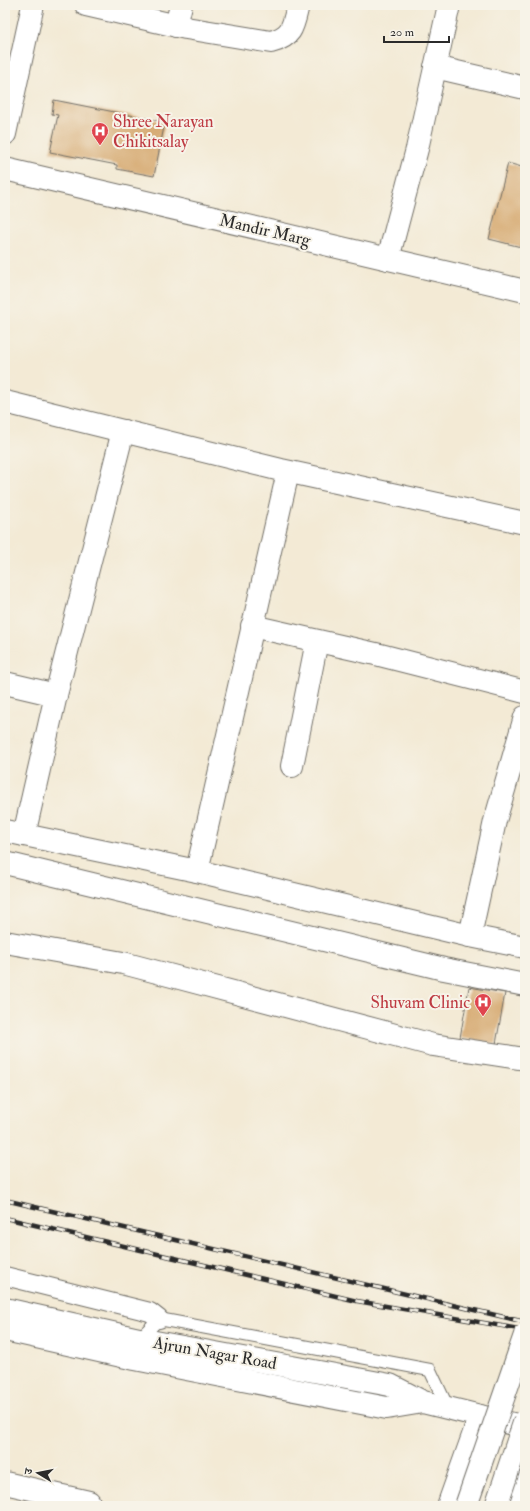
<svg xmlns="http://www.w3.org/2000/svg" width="530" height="1511" viewBox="0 0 530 1511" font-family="'IM FELL Double Pica','Noto Serif Devanagari',serif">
<rect width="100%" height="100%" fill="#f7f3e8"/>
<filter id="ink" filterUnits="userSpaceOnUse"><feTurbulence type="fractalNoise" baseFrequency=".025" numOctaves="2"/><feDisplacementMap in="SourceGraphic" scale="8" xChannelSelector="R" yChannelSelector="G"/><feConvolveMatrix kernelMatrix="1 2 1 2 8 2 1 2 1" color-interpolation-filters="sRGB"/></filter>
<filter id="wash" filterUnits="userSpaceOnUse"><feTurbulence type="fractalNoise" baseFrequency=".012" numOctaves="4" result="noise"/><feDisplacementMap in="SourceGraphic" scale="16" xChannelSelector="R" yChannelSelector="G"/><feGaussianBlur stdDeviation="0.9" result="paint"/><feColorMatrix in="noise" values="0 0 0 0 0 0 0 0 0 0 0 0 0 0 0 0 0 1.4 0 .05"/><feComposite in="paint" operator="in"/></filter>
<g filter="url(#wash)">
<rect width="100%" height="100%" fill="#f3ead5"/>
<g id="blocks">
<g fill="#d7ac75">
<polygon points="54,100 165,122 154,176 117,169 117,165 50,152 58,115 52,114"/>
<polygon points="508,163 525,168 525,248 489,239"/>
<polygon points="469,987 505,993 496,1044 460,1038"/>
</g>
</g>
</g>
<g filter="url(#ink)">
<use href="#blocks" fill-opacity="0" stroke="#716e66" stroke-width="1"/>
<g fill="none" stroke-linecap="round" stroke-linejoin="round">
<defs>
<polyline id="service" points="139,1339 159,1319 430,1370 448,1408"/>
<polyline id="pedestrian" points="5,1276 150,1312 159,1319"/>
<g id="minor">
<path d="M86,5L186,28L271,42C293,36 293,26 298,5"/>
<polyline points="176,26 181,5"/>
<polyline points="435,67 525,88"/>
<polyline points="5,134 33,5"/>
<polyline points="388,259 417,149 449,5"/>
<polyline points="5,402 281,470 525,523"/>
<polyline points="252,626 380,655 525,692"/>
<polyline points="5,683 56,695"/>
<polyline points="292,766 317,641"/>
<polyline points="24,835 56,695 123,431"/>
<polyline points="197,871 288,472"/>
<polyline points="470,936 495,821 525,717"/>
<polyline points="5,942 123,963 433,1045 525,1059"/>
<polyline points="5,1483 89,1502"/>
<polyline points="448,1506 480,1416"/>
<polyline points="517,1506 525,1482"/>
</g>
<g id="tertiary">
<polyline points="5,169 525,291"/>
<polyline points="5,831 197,871 470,936 525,947"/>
<polyline points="5,863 444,969 525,985"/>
<polyline points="5,1309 139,1339 390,1385 423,1402 525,1427"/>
<polyline points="5,1330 135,1359 387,1408 423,1402"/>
</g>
</defs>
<use href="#service" stroke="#716e66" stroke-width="14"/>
<use href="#pedestrian" stroke="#716e66" stroke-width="20"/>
<use href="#minor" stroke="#716e66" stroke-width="24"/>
<use href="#tertiary" stroke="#716e66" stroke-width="24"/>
<use href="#service" stroke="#fff" stroke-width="12"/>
<use href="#pedestrian" stroke="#fff" stroke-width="18"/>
<use href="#minor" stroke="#fff" stroke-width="22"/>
<use href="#tertiary" stroke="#fff" stroke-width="22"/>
<defs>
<g id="rail">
<polyline points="5,1200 525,1322"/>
<polyline points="5,1218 357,1301 525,1330"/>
</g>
</defs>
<use href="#rail" stroke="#2b2b2b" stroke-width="4.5"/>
<use href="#rail" stroke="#f7f3e8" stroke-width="3" stroke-dasharray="9" stroke-linecap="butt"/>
<defs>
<g id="tertiary-bridge">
<polyline points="466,1506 525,1335"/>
<polyline points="496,1506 525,1420"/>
</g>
</defs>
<use href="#tertiary-bridge" stroke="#716e66" stroke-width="24" stroke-linecap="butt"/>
<use href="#tertiary-bridge" stroke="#fff" stroke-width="22"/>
</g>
</g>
<defs>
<symbol id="hospital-pin" viewBox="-11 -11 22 30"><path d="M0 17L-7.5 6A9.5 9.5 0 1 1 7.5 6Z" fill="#e0444e" stroke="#f7f3e8"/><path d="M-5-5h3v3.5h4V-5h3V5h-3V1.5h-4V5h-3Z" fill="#fff"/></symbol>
</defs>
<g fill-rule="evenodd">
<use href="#hospital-pin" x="90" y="121" width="20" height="27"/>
<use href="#hospital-pin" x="473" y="992" width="20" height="27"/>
</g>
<g text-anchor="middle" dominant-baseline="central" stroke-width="4" stroke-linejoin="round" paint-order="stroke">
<g font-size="17" fill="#be3a42" stroke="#f7f3e8" text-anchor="start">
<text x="113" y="121">Shree Narayan<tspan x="113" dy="20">Chikitsalay</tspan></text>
<text x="470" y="1002" text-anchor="end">Shuvam Clinic</text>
</g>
<g font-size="17" fill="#2b2b2b" stroke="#f7f3e8">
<text transform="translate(265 230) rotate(13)">Mandir Marg</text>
<text transform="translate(215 1353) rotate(10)">Ajrun Nagar Road</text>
</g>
</g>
<rect width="530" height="1511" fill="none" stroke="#f7f3e8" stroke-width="20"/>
<g transform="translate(38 1473) rotate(280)" stroke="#f7f3e8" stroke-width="3" paint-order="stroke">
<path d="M0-3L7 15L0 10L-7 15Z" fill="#2b2b2b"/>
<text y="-6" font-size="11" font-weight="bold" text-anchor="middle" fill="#2b2b2b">उ</text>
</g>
<path d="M384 36v6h65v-6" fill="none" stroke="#2b2b2b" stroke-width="2"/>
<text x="390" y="36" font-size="12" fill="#2b2b2b" stroke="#f7f3e8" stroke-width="3" paint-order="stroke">20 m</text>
</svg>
